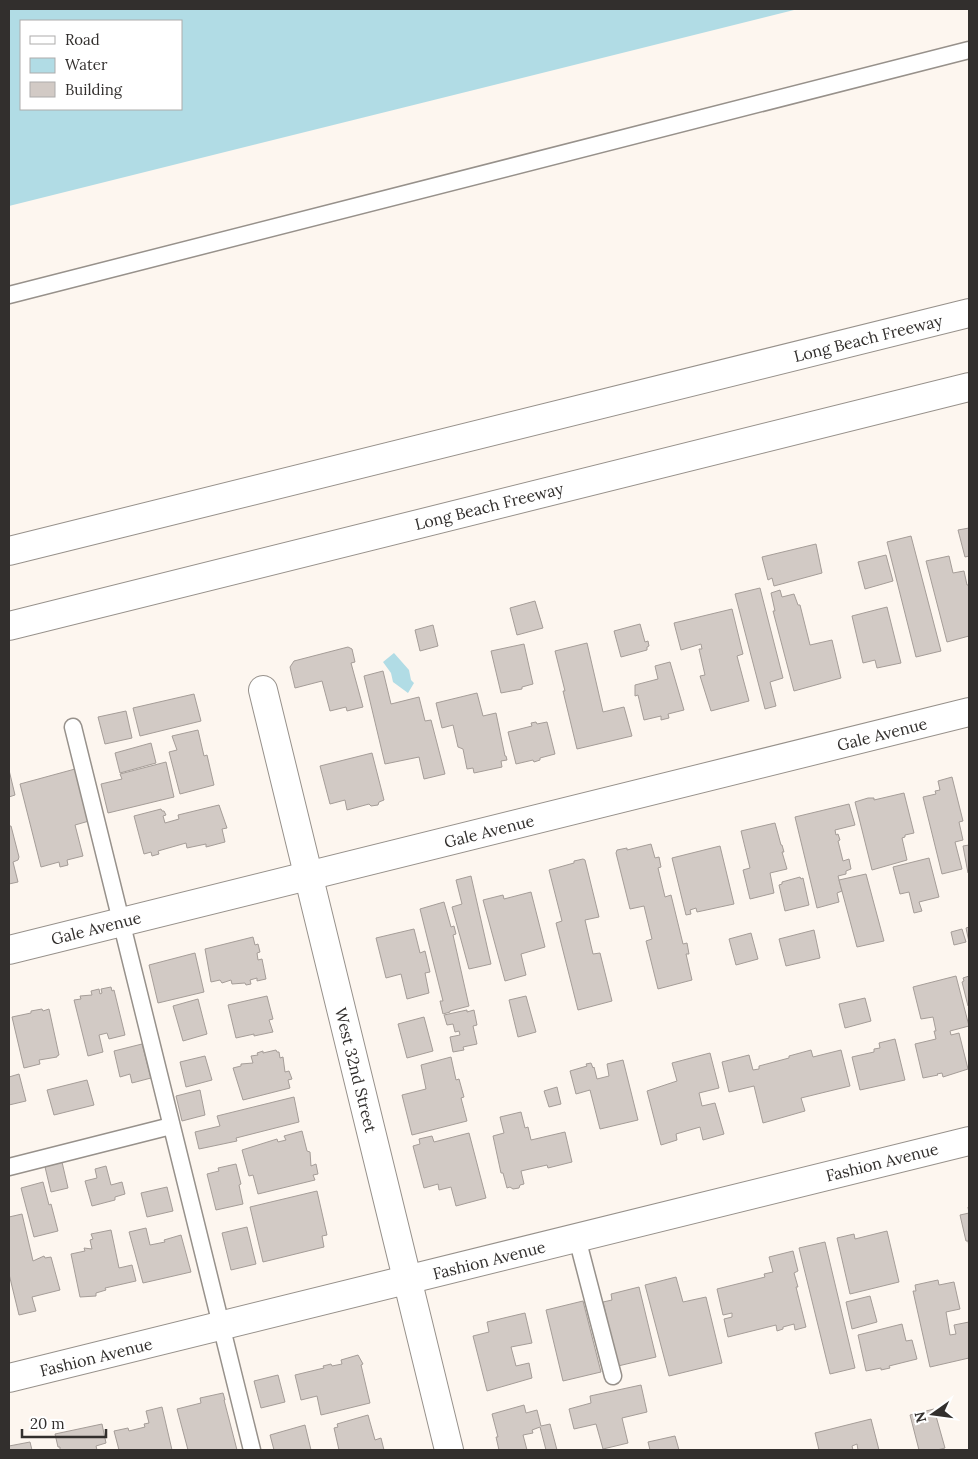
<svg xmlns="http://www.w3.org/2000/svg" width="978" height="1459" viewBox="0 0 978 1459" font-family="Lora,serif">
<rect width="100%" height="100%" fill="#fdf6ef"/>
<g fill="#b1dce5" fill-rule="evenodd">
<path d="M9,9H798L9,206ZM21,21H181V109H21Z"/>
<polygon points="394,653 409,670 411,680 414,683 408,693 393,682 391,673 383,662"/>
</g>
<g fill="#d2cac5" stroke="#a59d98">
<polygon points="969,528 969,556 965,557 958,530"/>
<polygon points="911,536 941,651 916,657 887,542"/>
<polygon points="816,544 822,573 774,586 772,578 768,580 762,557"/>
<polygon points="886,555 893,581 865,589 858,562"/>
<polygon points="949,556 953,573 964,571 967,585 969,585 969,636 947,642 926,561"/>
<polygon points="760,588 783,678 770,682 776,706 765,709 735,594"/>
<polygon points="780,590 782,597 794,594 798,605 800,605 810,645 832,640 841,678 794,691 773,611 775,611 771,593"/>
<polygon points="535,601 543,628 517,635 510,608"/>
<polygon points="887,607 901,663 877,668 875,660 863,663 852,616"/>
<polygon points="732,609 743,654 737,656 749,701 711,711 700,676 705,675 699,649 702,649 701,644 681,650 674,623"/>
<polygon points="640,624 645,642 648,641 649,646 647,647 647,650 621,657 614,631"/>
<polygon points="433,625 438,646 420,651 415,630"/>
<polygon points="587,643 603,712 624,707 632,736 577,749 563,691 565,691 555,651"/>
<polygon points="524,644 533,684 522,687 522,689 501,693 491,651"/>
<polygon points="348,647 352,649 355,662 351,663 363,707 347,711 346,707 330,711 322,681 295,688 290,667 294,661"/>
<polygon points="670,662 684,710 668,714 669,718 661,720 661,716 644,720 638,695 635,696 635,685 658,679 655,666"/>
<polygon points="383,671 391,704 419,697 425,721 431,720 445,774 424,779 419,757 385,764 364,676"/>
<polygon points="477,693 483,716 496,713 505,756 506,756 507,760 501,761 502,767 474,773 473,768 467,769 463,749 458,747 453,725 442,728 436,703"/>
<polygon points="194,694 201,721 140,736 133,708"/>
<polygon points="126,711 132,738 105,744 98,717"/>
<polygon points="536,722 537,724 547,722 555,754 540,758 540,760 534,762 533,760 516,764 508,732 532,726 531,723"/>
<polygon points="198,730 204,756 207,755 214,785 180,794 169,752 177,750 172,736"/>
<polygon points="151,743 156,763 120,773 115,753"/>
<polygon points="372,753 384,800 379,802 378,805 371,806 369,804 347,810 345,800 330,804 320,766"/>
<polygon points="166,762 174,797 108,813 101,784 122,779 120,774"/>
<polygon points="75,769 89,821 75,825 83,856 67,860 68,865 60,867 59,862 41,867 20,784"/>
<polygon points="9,770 15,795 9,797"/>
<polygon points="952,777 963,821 959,822 963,840 955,842 962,869 942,874 923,797 936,794 935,791 940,790 938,781"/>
<polygon points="904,793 914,833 905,835 905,837 902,838 907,860 872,870 855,802 868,798 874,798 874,800"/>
<polygon points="849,804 855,825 835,830 836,835 838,834 840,840 838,841 843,861 849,859 851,869 846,871 846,874 838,876 842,891 837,893 839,902 817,908 795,817"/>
<polygon points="219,805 227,828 222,829 225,842 206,847 206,844 187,848 186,843 158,851 159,854 152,856 151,852 144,854 134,816 161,809 162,811 164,811 166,815 163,816 165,823 179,819 178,815"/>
<polygon points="775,823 781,845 782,845 784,852 782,852 787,869 770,873 774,893 750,899 743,870 750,868 741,831"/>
<polygon points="9,826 11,826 19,857 18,860 13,862 18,882 9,884"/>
<polygon points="651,844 655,858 659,857 661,867 658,868 665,897 671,895 683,944 687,943 689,954 686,954 692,980 658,989 646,941 652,939 644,906 630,909 616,853 617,850 627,848 627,850"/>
<polygon points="969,845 969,872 968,873 963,846"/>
<polygon points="720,846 734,904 697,912 696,908 690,910 691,914 686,915 672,858"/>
<polygon points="929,858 939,897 919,902 922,911 914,913 909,892 900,894 893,867"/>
<polygon points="583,859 585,860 599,917 585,920 593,954 600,953 612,1001 578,1010 556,923 562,921 549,870 574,863 574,861"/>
<polygon points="866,874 884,941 857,947 839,880"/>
<polygon points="471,876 491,964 469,969 452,907 462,904 456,880"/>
<polygon points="800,877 801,879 803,878 809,905 785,911 779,885 782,884 782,882"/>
<polygon points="531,892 545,947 521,954 526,975 505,981 483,900 503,895 504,899"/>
<polygon points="444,902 451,927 454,926 456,934 453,935 469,1006 450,1011 450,1012 443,1014 440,1001 443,1001 420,909"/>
<polygon points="969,927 969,942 966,928"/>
<polygon points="414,929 420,953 425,951 430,972 425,973 429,993 407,999 401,974 386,978 376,938"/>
<polygon points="962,929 966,942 954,945 951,932"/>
<polygon points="814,930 820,958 786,966 779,939"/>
<polygon points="751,933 758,959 736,965 729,939"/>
<polygon points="253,937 255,945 258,944 260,952 257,953 258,960 262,959 266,979 257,981 257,978 250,980 251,984 246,985 245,983 232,984 231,980 222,983 220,980 211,982 205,949"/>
<polygon points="195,953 204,992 158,1003 149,965"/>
<polygon points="956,976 969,1026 950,1031 951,1035 959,1033 968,1069 943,1077 942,1073 937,1074 938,1075 923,1078 915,1044 936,1039 934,1031 936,1031 933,1017 921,1019 913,987"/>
<polygon points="969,976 969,1005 968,1006 962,982 964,981 963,978"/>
<polygon points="111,987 112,991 114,990 125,1035 109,1039 107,1033 99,1035 103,1052 88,1056 74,1000 81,999 80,996 92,995 91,991 99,989 100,994 102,993 101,989"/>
<polygon points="267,996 273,1019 269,1020 273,1032 254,1036 254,1034 236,1038 228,1005"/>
<polygon points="526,996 536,1032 518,1037 509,1000"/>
<polygon points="865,998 871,1021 845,1028 839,1004"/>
<polygon points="198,999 207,1034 183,1041 173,1006"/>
<polygon points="42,1009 43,1011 49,1009 59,1055 57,1056 57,1057 39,1060 40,1064 24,1068 12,1017 31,1013 31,1011"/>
<polygon points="467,1010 467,1012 474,1010 477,1025 473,1026 477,1044 463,1047 464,1050 453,1052 450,1037 460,1035 459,1031 455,1032 453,1024 447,1025 444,1015"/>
<polygon points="424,1017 433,1051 407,1058 398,1024"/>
<polygon points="895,1039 905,1080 860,1090 852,1057 874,1052 874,1049 880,1048 879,1043"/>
<polygon points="142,1044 151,1078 132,1083 130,1074 120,1077 114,1051"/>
<polygon points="276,1050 277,1052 279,1052 280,1058 283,1057 285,1072 289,1071 292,1079 288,1080 290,1088 243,1100 233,1068 241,1066 241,1064 253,1063 251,1056 258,1055 257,1053 263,1051 263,1053"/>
<polygon points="811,1050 813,1057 841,1050 850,1086 801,1098 805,1111 763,1123 754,1086 729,1092 722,1062 749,1055 753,1070 759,1069 759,1066 789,1058 789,1056"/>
<polygon points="710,1053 719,1088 699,1093 702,1106 715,1103 724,1134 703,1140 700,1127 676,1134 677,1140 661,1145 647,1091 677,1081 672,1063"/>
<polygon points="205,1056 212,1080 186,1087 180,1062"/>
<polygon points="451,1057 456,1080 459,1079 464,1097 461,1098 467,1121 412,1135 402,1095 426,1089 421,1065"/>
<polygon points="623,1060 638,1120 600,1129 590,1090 576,1094 570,1071 587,1066 586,1064 591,1063 593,1068 594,1067 597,1079 609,1076 607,1064"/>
<polygon points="19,1074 26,1101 9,1105 9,1077"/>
<polygon points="87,1080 94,1105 54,1115 47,1090"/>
<polygon points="557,1087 561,1104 549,1107 544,1091"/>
<polygon points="200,1090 205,1115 182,1121 176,1096"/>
<polygon points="294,1097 299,1122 236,1138 237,1141 199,1149 195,1132 220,1126 217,1116"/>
<polygon points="521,1112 525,1128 528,1127 531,1140 565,1132 572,1162 548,1168 547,1165 521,1171 524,1184 520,1185 519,1188 513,1189 510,1187 507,1188 503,1173 501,1173 493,1136 504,1133 500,1117"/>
<polygon points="302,1131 307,1151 310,1152 311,1166 316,1164 318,1174 313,1175 315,1180 258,1194 253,1175 249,1176 242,1150 277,1139 278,1142 286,1140 284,1136"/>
<polygon points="469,1133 486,1198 456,1206 451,1187 439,1190 438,1184 424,1188 413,1146 420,1144 419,1139 432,1136 434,1142"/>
<polygon points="62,1162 68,1188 51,1192 45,1167"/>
<polygon points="236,1164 241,1184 239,1185 243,1204 216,1210 207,1174 219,1171 218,1168"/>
<polygon points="106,1166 111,1185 122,1182 125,1194 115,1197 115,1200 92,1206 85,1181 97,1178 95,1169"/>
<polygon points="43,1182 49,1205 51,1204 58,1231 34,1237 21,1188"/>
<polygon points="167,1187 173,1211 147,1217 141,1193"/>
<polygon points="317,1191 327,1235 322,1236 324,1247 263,1262 250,1207"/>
<polygon points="968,1207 969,1207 969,1247 968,1241 966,1241 960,1215 969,1213"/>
<polygon points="22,1214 33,1261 44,1256 45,1258 51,1257 60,1290 32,1297 36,1311 19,1315 9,1274 9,1217"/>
<polygon points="247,1227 256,1264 231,1270 222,1233"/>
<polygon points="146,1228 150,1245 165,1242 164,1240 181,1235 191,1272 143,1283 129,1232"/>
<polygon points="111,1230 119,1268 132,1265 136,1281 105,1288 106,1290 96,1293 96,1296 80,1297 71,1254 85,1251 84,1248 92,1249 90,1240 93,1239 91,1234"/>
<polygon points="887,1231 899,1282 850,1294 837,1238 854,1234 855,1239"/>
<polygon points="825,1242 855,1368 830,1374 799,1248"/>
<polygon points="793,1251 798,1271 794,1273 798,1287 796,1287 806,1327 795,1330 794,1324 783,1327 783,1329 777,1331 776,1325 728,1337 724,1319 732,1317 732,1313 723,1315 717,1289 765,1277 764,1274 773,1272 769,1257"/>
<polygon points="676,1277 683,1302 706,1297 722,1363 669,1376 645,1285"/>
<polygon points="938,1280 939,1285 954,1282 960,1309 946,1312 950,1335 956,1334 954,1325 969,1322 969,1358 930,1367 913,1291 916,1291 915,1285"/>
<polygon points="639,1287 656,1357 618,1366 603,1302 612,1300 611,1294"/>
<polygon points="870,1296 877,1322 852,1329 846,1302"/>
<polygon points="583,1301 601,1372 563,1381 546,1310"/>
<polygon points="525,1313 532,1343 511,1347 516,1366 529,1363 532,1378 487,1391 473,1336 489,1332 487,1322"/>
<polygon points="902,1324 906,1341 912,1340 917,1359 889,1366 890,1368 881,1370 881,1368 866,1371 858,1335"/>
<polygon points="358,1355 363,1364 361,1365 370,1403 321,1415 317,1396 301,1400 295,1375 324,1368 323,1366 331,1364 332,1366 342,1364 341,1360"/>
<polygon points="278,1375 285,1402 261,1408 254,1381"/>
<polygon points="641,1385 647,1412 622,1418 628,1443 603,1449 596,1424 574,1429 569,1409 591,1403 590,1396"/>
<polygon points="223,1393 225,1400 224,1400 237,1450 188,1450 177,1409 201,1403 200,1398"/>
<polygon points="524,1405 526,1413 537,1410 541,1426 550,1424 557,1450 546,1450 540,1427 532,1430 533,1433 523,1435 527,1450 499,1450 496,1437 498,1437 492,1414"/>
<polygon points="162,1407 172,1450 119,1450 114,1431 128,1428 129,1431 145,1427 144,1424 149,1423 146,1411"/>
<polygon points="934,1409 945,1448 937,1450 919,1450 910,1415"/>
<polygon points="368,1415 375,1440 381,1438 384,1450 339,1450 334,1428 338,1427 337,1424"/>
<polygon points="871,1419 879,1450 858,1450 857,1444 852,1446 853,1450 819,1450 815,1433"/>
<polygon points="102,1424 106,1443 96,1446 97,1450 60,1450 60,1447 58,1447 55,1434"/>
<polygon points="305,1425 311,1450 274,1450 270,1435"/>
<polygon points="675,1436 679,1450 650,1450 648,1442"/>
<polygon points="30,1442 32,1450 9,1450 9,1446"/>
</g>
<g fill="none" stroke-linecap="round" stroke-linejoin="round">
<defs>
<g id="lane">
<polyline points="9,295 969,50"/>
<polyline points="73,727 252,1450"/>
<polyline points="9,1167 171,1126"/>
<polyline points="577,1238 613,1376"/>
</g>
<g id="street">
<polyline points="263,690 449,1450"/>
<polyline points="9,950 969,712"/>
<polyline points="9,1378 969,1141"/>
</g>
<g id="highway">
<polyline points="9,551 969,313"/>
<polyline points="9,626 969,387"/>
</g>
</defs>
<use href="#lane" stroke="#97918b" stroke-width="19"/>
<use href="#street" stroke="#97918b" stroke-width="30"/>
<use href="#highway" stroke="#97918b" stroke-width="30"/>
<use href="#lane" stroke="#fff" stroke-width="16"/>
<use href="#street" stroke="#fff" stroke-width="28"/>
<use href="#highway" stroke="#fff" stroke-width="28"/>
</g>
<g text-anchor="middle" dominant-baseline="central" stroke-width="4" stroke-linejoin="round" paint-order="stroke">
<g font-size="16" fill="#322f2d" stroke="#fff">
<text transform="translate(868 338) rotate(-14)">Long Beach Freeway</text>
<text transform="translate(489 506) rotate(-14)">Long Beach Freeway</text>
<text transform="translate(882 734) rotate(-14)">Gale Avenue</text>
<text transform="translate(489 831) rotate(-14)">Gale Avenue</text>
<text transform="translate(96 928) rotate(-14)">Gale Avenue</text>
<text transform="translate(356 1070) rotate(76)">West 32nd Street</text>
<text transform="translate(882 1162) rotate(-14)">Fashion Avenue</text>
<text transform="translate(489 1260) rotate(-14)">Fashion Avenue</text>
<text transform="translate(96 1357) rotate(-14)">Fashion Avenue</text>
</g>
</g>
<rect width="978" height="1459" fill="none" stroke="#322f2d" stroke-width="20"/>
<rect x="20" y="20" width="162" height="90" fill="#ffffff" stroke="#adacab"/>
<rect x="30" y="36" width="25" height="8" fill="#ffffff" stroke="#adacab"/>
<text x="65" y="45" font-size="15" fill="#322f2d">Road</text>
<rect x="30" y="58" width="25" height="15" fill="#b1dce5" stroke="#adacab"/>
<text x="65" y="70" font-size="15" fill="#322f2d">Water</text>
<rect x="30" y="82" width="25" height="15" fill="#d2cac5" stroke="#adacab"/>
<text x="65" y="95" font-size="15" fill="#322f2d">Building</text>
<g transform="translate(933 1414) rotate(256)" stroke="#ffffff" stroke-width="4" paint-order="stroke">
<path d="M0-4L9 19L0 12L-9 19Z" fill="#322f2d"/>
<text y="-8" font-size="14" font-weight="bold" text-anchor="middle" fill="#322f2d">N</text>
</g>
<path d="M22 1429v8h84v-8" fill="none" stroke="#322f2d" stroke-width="2.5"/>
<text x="30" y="1429" font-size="15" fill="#322f2d" stroke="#ffffff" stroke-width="4" paint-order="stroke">20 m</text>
</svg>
